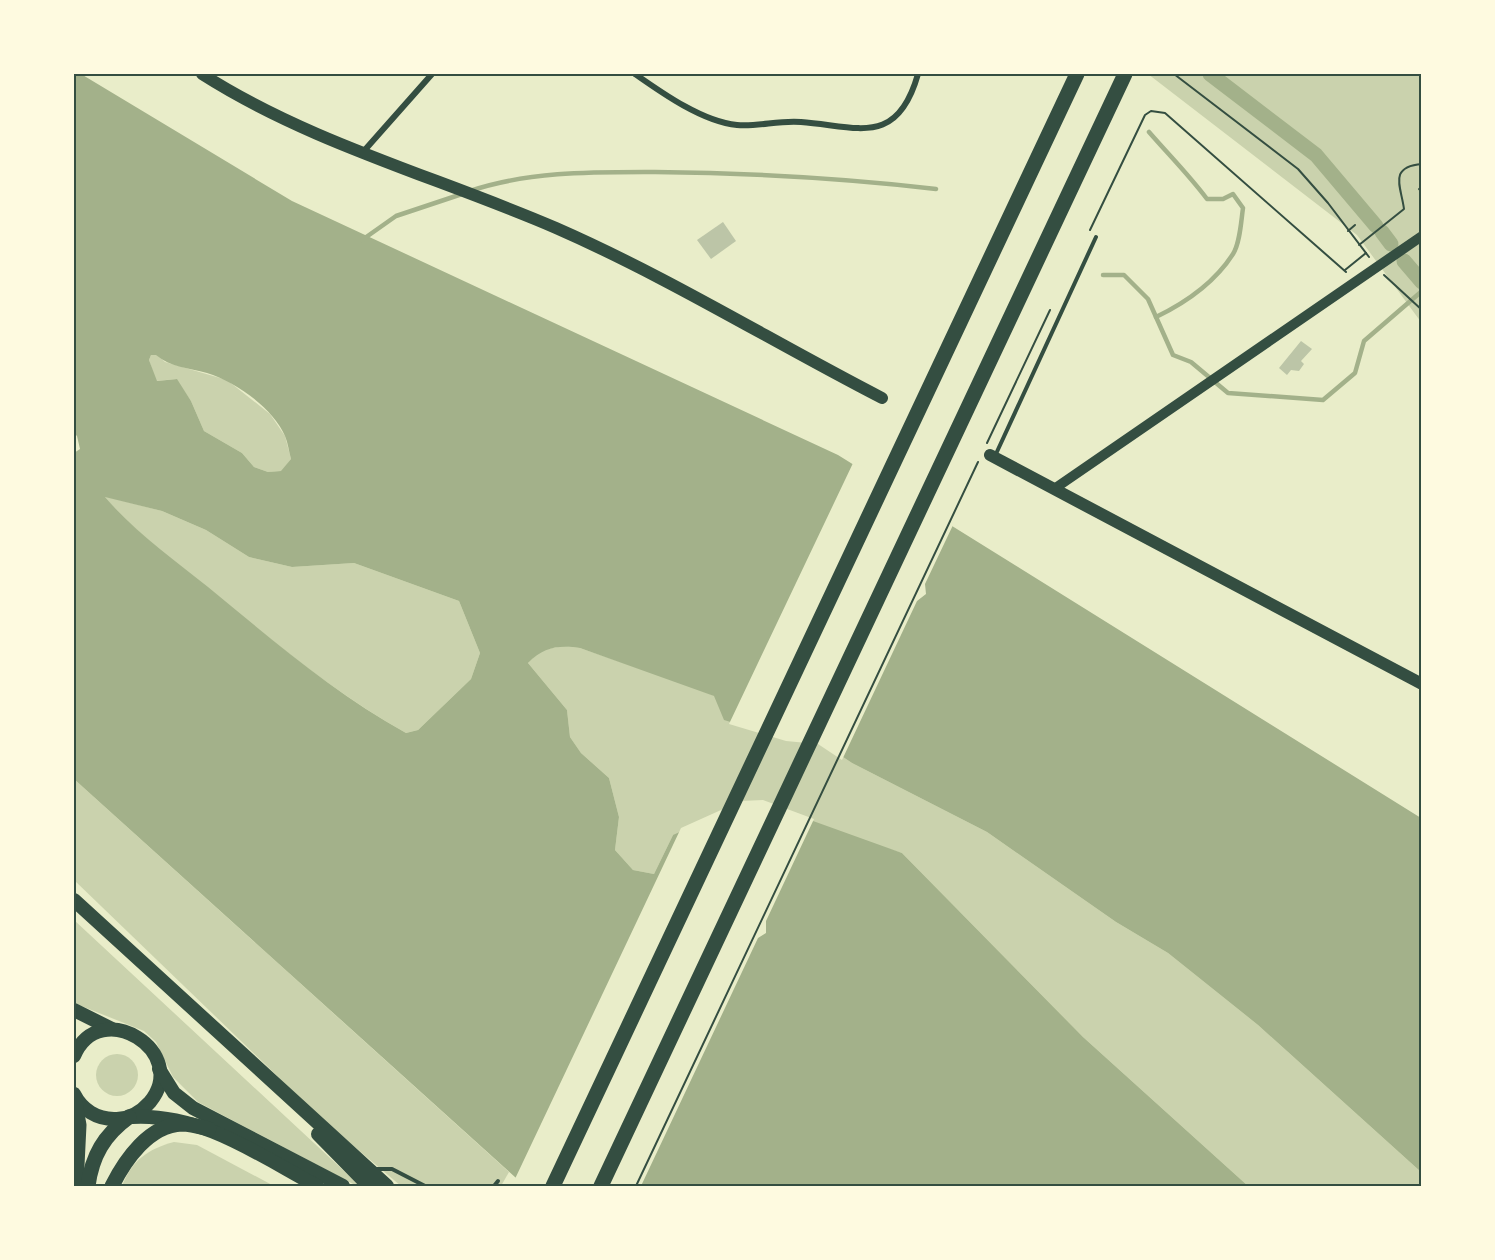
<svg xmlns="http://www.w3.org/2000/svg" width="1495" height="1260" viewBox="0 0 1495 1260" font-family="Montserrat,sans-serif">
<rect width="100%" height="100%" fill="#e9edc9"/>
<g fill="#cad2ad">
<polygon points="1148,74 1421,74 1421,322 1357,235"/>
<polygon points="156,354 165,362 227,380 270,414 285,436 291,459 282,471 268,472 254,467 242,453 204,431 191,401 176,379 156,381 149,360 151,355"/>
<path d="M104,496L162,511L206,530L249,557L292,567L354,563L459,601L480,653L471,679L418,730L406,733C338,695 277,645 217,596C178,564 137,535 104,496Z"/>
<polygon points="564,646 580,648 696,688 819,741 852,763 987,832 1116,922 1168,953 1258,1025 1421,1172 1421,1186 1248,1186 1083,1037 902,853 863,841 673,835 654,874 633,870 615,850 619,817 609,778 581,753 570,737 567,710 528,663 541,650"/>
<polygon points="74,779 509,1172 501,1186 401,1186 324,1121 74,880"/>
<polygon points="74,920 358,1184 357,1186 198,1102 173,1077 156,1042 144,1031 74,1003"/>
<circle cx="117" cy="1075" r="21"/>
<path d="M174,1142L197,1145L274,1186H122C132,1160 148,1149 174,1142Z"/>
</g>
<path fill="#a3b18a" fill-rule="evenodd" d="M74,74H81L292,201L838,455L1421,818V1172L1258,1025L1168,953L1116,922L987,832L852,763L819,741L786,739L724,720L714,696L580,648C558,645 544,647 528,663L567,710L570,737L581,753L609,778L619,817L615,850L633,870L654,874L673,835L742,804L763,803L902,853L1083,1037L1248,1186H525L74,779V453L80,449L77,436L74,433ZM151,355H156C170,367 189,368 207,373C236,382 273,408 285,436C288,443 289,452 291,459L281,471L268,472L254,467L242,453L204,431L191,401L177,379L157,381L149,360ZM105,497L162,511L206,530L249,557L292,567L354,563L459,601L480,653L471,679L418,730L406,733C334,693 271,639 208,587C172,558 135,532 105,497Z"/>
<g fill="#e9edc9">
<polygon points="854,461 954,523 925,584 926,594 917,601 842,760 818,744 786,741 729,724"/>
<polygon points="763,800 814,819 766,921 766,933 758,938 641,1186 520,1186 514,1181 681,828 741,801"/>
</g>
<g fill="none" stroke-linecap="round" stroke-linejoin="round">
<g stroke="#a3b18a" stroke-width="4.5">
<path d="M1149,132C1169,155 1189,175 1207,199H1223L1233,194L1243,208C1241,222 1240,243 1233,254C1215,282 1185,303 1156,317"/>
<path d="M470,191C529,171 594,172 655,172C749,173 842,178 936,189"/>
<polyline points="362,240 396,216 462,194"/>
<polyline points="1103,275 1124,275 1148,299 1173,355 1191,362 1228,393 1323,400 1355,373 1364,341 1422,291"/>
</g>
<g stroke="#a3b18a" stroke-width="15">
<polyline points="1210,74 1316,155 1376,226"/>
<polyline points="1382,232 1391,244"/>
<polyline points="1404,261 1422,282"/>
</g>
</g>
<g fill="#bcc5a7">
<polygon points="723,222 736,241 711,259 697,240"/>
<polygon points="1301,341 1312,349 1301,361 1304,364 1299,371 1291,370 1287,375 1279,368"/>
</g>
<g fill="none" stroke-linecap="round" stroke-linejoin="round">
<g stroke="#344e41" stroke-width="2">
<polyline points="1174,74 1298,169 1328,203 1369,257"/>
<polyline points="1422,187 1419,189 1422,192"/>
<polyline points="1090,230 1145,115 1151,111 1165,113 1346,272"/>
<polyline points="1348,231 1355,225"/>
<path d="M1359,245L1404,209C1401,186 1388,167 1422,164"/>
<polyline points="1345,270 1366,253"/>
<polyline points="1384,275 1422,310"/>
<polyline points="987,443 1050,310"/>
<polyline points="636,1186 978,462"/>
</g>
<g stroke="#344e41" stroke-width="4">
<polyline points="995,456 1096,237"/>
<polyline points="374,1169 392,1169 425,1186"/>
<polyline points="494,1186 498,1181"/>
</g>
<g stroke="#344e41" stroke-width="6">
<path d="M635,74C662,93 703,122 737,125C758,127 779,120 801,122C857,126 897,148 918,74"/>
<polyline points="363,152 432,74"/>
</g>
<polyline stroke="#344e41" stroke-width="10" points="1054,489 1422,236"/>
<g stroke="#344e41" stroke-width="12">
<path d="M202,74C310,143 438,177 556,228C668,277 773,342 882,398"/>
<polyline points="990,455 1422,684"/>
</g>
<g stroke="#344e41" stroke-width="14">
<polyline points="74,900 387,1186"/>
<polyline points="74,1010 112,1029"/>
<path d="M74,1056C100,995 191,1052 150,1102C141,1112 129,1120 114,1119C97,1119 82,1110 74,1094"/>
<polyline points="159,1069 174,1093 193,1108 343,1186"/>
<path d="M132,1117C201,1113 259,1155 317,1186"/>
<polyline points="318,1134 369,1186"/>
</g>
<g stroke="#344e41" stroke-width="15">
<polyline points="74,1097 79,1125 76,1186"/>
<path d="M88,1186C92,1156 104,1135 129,1117"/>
<path d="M112,1186C125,1160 149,1125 182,1124C191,1124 201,1127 209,1129"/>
<polyline points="553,1186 1077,74"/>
<polyline points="601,1186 1125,74"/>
</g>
</g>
<rect width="1495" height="1260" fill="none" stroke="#fefae0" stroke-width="150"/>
<rect x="75" y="75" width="1345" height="1110" fill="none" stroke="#344e41" stroke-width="2"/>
</svg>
